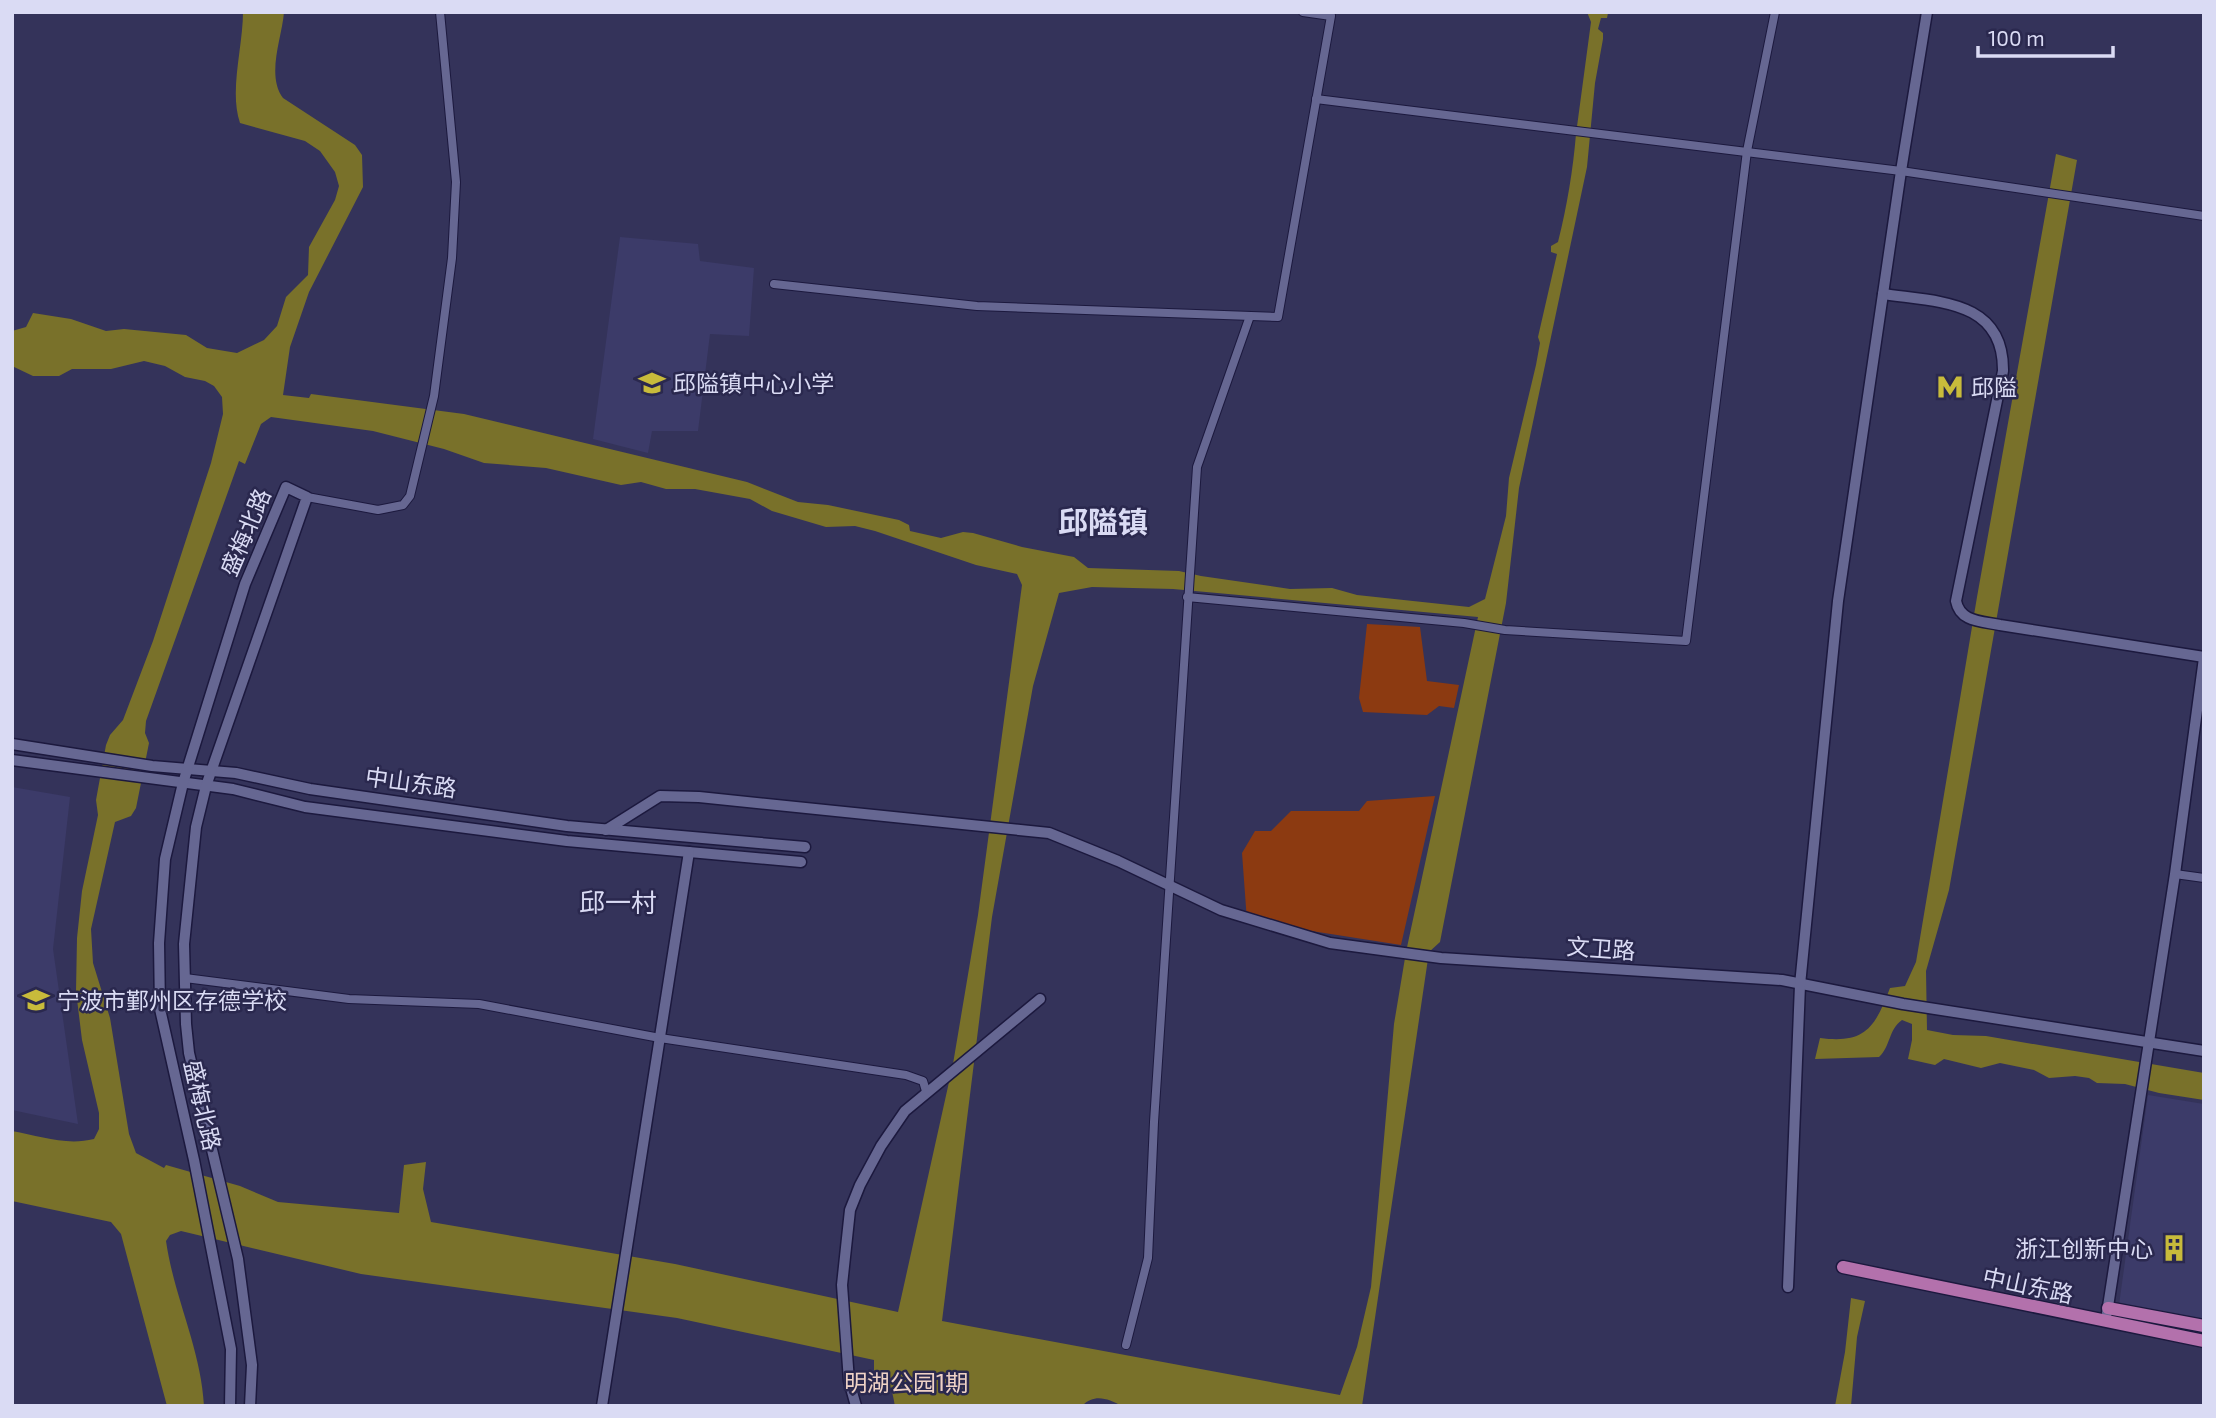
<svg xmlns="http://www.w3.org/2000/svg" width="2216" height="1418" viewBox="0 0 2216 1418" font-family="'Exo 2','Noto Sans SC',sans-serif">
<rect width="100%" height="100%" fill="#34335a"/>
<g fill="#3c3b69">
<polygon points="620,237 698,244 700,261 754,268 749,336 710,334 698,431 652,431 648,453 593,439"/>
<polygon points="12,787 70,797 53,949 78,1124 12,1110"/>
<polygon points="2148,1095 2204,1104 2204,1320 2119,1305"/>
</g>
<g fill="#8c3a11">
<polygon points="1367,624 1420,627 1427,681 1459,685 1454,708 1439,706 1427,715 1363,712 1359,698"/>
<polygon points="1435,796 1401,945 1247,921 1242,853 1255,831 1271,831 1291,811 1359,811 1367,801"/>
</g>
<g fill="#79712a" fill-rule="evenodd">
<path d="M243,12H284C282,38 266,75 283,98L355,145L362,155L363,187L309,292L290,347L283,395L309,398L311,394L464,414L747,482L798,502L828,505L899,520L909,525L910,531L941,538L963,532L973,533L1022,547L1074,557L1088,568L1179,571L1201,576L1290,589L1332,588L1357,595L1469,607L1485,599L1506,516L1509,478L1536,365L1540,343L1538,337L1557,254L1551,252V246L1558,242C1567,206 1573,170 1576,134L1591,22L1587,12L1608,13L1607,18H1601L1598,29L1603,33V39L1595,83L1587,167L1519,488L1506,603L1440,942L1429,952L1362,1406H1122C1108,1399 1095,1393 1082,1406H895C892,1389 890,1379 874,1371V1360L677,1318L361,1274L181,1231L170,1235L166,1241C174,1297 201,1349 204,1406H167L121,1234L111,1222L12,1201V1131C40,1136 66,1146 94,1139L99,1129V1113L82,1040L76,991L77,938L82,891L98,815L96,800L106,745L110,735L123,720L153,641L211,463L223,414L222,397L214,386L205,381L185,377L165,366L144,361L111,369H72L59,376H33L12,366V331L26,327L33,313L71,319L106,331L124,329L186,335L207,348L237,353L264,340L277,326L286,297L308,275L309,247L335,200L339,186L335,172L320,151L305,141L240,123C229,91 243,47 243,12ZM271,417L373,431L444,449L484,463L546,468L621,485L641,482L666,489H695L750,499L772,511L826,527L855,526L875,531L976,565L1017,574L1022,585L978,915L953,1064L898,1312L675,1264L431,1222L423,1189L426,1162L404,1165L399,1213L278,1202L240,1186L166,1165L164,1168L136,1153L129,1134L110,1018L93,963L91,929L115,822L131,816L136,808L149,743L145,733L146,721L239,461L245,464L261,424ZM1092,587L1173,589L1478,617L1406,952L1394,1024L1371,1287L1357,1347L1340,1395L942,1321L992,917L1033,686L1059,593Z"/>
<path d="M2056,154L2077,160L1949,890L1926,971L1927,1030L1953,1035L1986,1036L2204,1073V1100L2159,1093L2125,1084L2097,1083L2089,1078L2075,1076L2049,1078L2034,1070L2000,1063L1981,1068L1944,1059L1935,1065L1908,1059L1912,1040V1024L1902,1020C1888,1030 1891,1046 1879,1057L1815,1059L1820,1038C1866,1044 1875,1027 1890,988L1905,986L1916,962L1977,597Z"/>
<polygon points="1851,1298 1865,1301 1857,1337 1851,1406 1835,1406 1845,1352"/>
</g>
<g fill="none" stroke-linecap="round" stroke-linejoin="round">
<defs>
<g id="street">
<polyline points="1316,99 1901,171 2204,216"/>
<polyline points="774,284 977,306 1278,317 1331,16 1303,12"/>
<polyline points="307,497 378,510 403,505 410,496 434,396 452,258 456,182 440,12"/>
<polyline points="1187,597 1464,623 1505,630 1686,641 1747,151 1775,12"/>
<polyline points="2175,874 2204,878"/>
<polyline points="185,978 349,999 479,1004 660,1038 906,1075 923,1081 926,1091"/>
<polyline points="1126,1345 1148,1258 1154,1122 1197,467 1250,316"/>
</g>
<g id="secondary">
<path d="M1883,294C1936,302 2004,299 2003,371L1956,601C1960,622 1981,621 2000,625L2204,657"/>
<polyline points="12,744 152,766 236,773 310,789 567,826 805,847"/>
<polyline points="12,760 233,789 305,807 567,841 801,862"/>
<polyline points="606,830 660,796 699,797 1049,833 1118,861 1221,910 1330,943 1441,958 1782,980 1903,1004 2204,1051"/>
<polyline points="1788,1287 1800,985 1838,601 1901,171 1927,12"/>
<polyline points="2107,1313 2175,874 2204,658"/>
<polyline points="230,1406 231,1349 194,1160 160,1009 159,943 165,859 183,783 245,584 286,487 307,497 206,786 196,827 184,944 186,1024 189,1053 238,1259 252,1365 250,1406"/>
<polyline points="602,1406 689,852"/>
<polyline points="856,1406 849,1381 842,1285 850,1210 860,1185 881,1146 905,1111 1040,999"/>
</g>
<g id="primary">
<polyline points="1843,1267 2204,1341"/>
<polyline points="2108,1308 2204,1326"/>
</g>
</defs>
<use href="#street" stroke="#1c193e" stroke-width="10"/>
<use href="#secondary" stroke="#1c193e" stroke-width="13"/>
<use href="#primary" stroke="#1c193e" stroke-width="15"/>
<use href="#street" stroke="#666792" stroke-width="8"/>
<use href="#secondary" stroke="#666792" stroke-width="10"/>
<use href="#primary" stroke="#b371ac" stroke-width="12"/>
</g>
<defs>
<symbol id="school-bare" viewBox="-9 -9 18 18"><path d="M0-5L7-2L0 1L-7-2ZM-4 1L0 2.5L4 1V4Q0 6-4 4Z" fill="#c8bb3b" stroke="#2a284e" stroke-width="2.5" paint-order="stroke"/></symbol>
<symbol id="metro-bare" viewBox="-9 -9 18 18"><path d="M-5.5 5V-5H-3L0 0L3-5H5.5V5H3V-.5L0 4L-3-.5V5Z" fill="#c8bb3b" stroke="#2a284e" stroke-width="2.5" paint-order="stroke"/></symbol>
<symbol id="building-bare" viewBox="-9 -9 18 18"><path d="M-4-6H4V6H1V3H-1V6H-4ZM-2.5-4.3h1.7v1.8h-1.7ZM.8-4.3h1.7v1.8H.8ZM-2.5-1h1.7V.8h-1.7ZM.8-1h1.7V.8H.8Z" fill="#c8bb3b" stroke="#2a284e" stroke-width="2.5" paint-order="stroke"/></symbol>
</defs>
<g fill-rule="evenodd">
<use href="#school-bare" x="633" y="364" width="38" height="38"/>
<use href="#metro-bare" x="1931" y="368" width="38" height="38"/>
<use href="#school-bare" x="17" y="981" width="38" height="38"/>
<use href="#building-bare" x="2155" y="1229" width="38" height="38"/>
</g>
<g text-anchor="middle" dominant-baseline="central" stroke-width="5" stroke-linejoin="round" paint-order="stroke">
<g font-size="23" fill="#dadbf4" stroke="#2a284e" text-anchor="start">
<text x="673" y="383">邱隘镇中心小学</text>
<text x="1971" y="387">邱隘</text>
<text x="57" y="1000">宁波市鄞州区存德学校</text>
<text x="2153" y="1248" text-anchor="end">浙江创新中心</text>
</g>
<g font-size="23" fill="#dadbf4" stroke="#2a284e">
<text transform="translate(245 532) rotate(-67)">盛梅北路</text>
<text transform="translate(411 782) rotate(8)">中山东路</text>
<text transform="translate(1601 948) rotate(4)">文卫路</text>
<text transform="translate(203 1105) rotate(77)">盛梅北路</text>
<text transform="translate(2028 1285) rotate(12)">中山东路</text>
</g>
<g font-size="23" fill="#efd2c6" stroke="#2a284e">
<text x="906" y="1382">明湖公园1期</text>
</g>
<g font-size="26" fill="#dadbf4" stroke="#2a284e">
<text x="618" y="901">邱一村</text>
</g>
<g font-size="30" font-weight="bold" fill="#dadbf4" stroke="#2a284e">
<text x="1103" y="521">邱隘镇</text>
</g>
</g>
<rect width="2216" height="1418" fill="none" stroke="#dadbf4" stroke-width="28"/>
<path d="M1978 46v10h135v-10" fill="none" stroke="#dadbf4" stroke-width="3.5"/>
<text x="1988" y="46" font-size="21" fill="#dadbf4" stroke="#2a284e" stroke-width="5" paint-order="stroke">100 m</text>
</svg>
